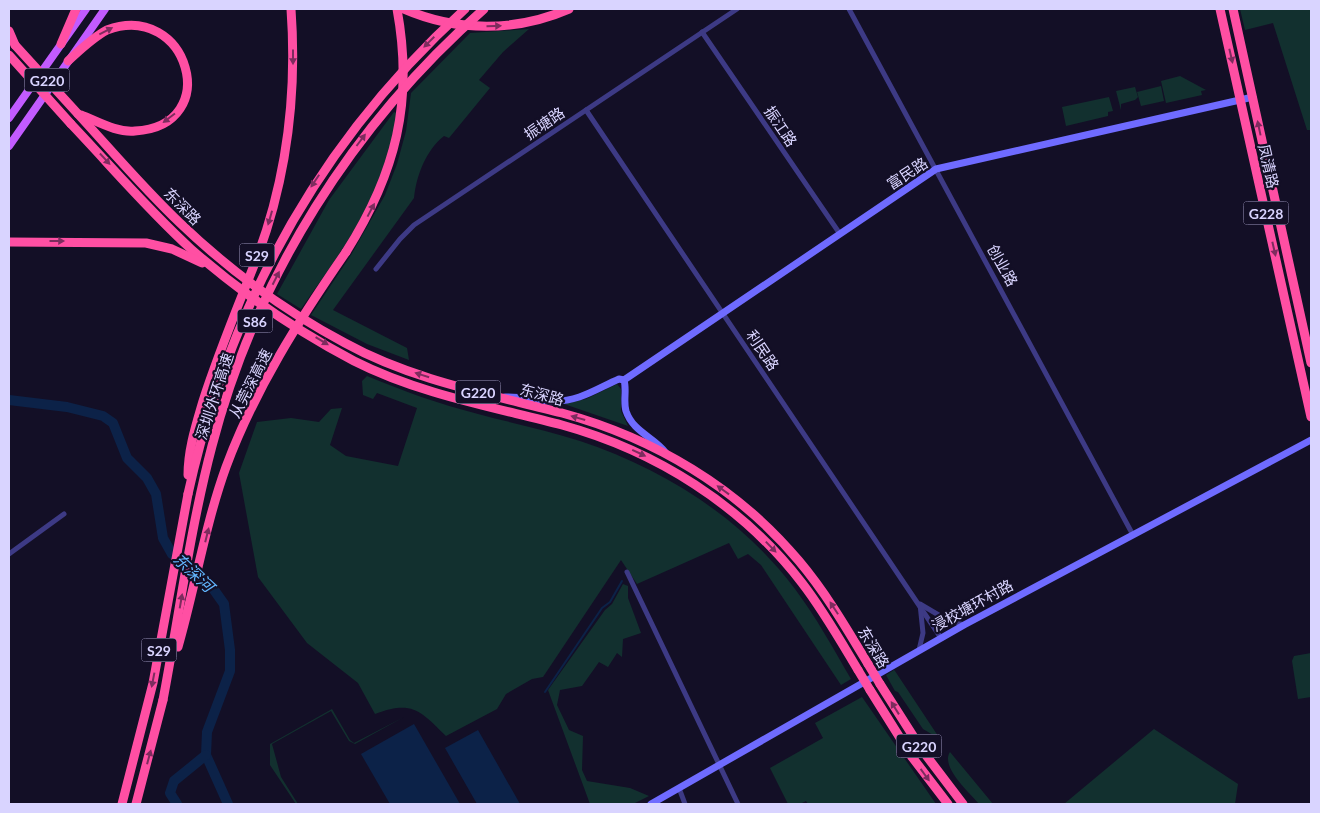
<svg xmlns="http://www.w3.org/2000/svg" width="1320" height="813" viewBox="0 0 1320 813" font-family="Lato,'Noto Sans SC',sans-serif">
<rect width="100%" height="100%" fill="#130f26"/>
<g fill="#12302f">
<polygon points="1240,9 1311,9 1311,130 1307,130 1273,23 1245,30"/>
<path d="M529,29L503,52L479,80L490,88L449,138L444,136C426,150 416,176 414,198L333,310L407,348L409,360L367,344L311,315L351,255L385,195L397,164L406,131L411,93L470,33Z"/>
<polygon points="1180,76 1206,90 1201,91 1202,95 1166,103 1161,81"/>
<polygon points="1161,86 1164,101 1141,106 1137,92"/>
<polygon points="1135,87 1138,97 1135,100 1121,104 1121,110 1116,91"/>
<polygon points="1109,97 1113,111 1108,112 1108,116 1066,126 1062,107"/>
<path d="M394,112L397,113C393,136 388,159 379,180C361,227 329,268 301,309L277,294L329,200Z"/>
<path d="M367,376C403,391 439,404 478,414C511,423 547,430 580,441C664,469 742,518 795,589C816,617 833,648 851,679L841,685L761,565L748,554L738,559L729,543L637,584L621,560L543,677L532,679L506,694L497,709L446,736C420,711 413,700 375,714L358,683L307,643L258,577L239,473L257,422L291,418L319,422L331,409L342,408L330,445L346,456L398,466L417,408L377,393L373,399L363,395L362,381Z"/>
<polygon points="617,384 621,389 621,411 628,426 564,404 586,399"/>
<polygon points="623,584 628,586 628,598 641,633 623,639 622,657 617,653 608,667 599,662 582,686 560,690 557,705 569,730 583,736 582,770 587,781 630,788 649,796 633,804 590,804 548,690 605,610 612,604"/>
<polygon points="1311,653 1311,697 1298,699 1292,661 1294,656"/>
<polygon points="894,670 895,671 940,739 923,729 898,692 895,691 886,675"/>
<polygon points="862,697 936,804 808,804 806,801 800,804 788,804 770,768 823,738 815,723"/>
<polygon points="332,709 350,740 354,743 404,717 355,744 349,741 331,711 272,744 281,777 298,804 296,804 270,765 270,744"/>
<polygon points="1154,729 1238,784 1235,804 1064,804"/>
<path d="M950,752L993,804H979C970,793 940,767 950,752Z"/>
</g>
<g fill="#0c2248">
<polygon points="414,724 460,804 390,804 361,754"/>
<polygon points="478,730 520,804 477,804 445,748"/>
</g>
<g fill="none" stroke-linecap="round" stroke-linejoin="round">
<polyline stroke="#0c2248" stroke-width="2" points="545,692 602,608 610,602 622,581"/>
<g stroke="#0c2248" stroke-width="10">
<polyline points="9,400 67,407 103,416 113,423 127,458 147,478 156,494 163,538 172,554 212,587 224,604 230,650 230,671 207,732 206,755 228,804"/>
<polyline points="177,804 170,793 174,781 206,755"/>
</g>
<g stroke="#3d3a85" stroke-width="5">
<polyline points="849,9 1133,535"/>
<polyline points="702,32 840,234"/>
<polyline points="586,110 941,638"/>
<polyline points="376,269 400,239 414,225 737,9"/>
<polyline points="9,554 64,514"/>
<polyline points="627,572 738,804"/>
<polyline points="919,650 923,633 920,604 942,617 964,625"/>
<polyline points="679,788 685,804"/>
</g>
<g stroke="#6f6bff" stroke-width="7">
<polyline points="624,380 936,169 1253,97"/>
<path d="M505,397C521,396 537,401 552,401C579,402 596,389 619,379L624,380C627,390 623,401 626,411C633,432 654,437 666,453"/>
<polyline points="651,804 964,625 1311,440"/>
</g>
<g stroke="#c25bff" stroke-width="8">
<polyline points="9,118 86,9"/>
<polyline points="9,146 105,9"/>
</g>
<g stroke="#ff4fa3" stroke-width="9">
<path d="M404,9C457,32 516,32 569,9"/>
<polyline points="1220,9 1311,417"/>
<polyline points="1233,9 1311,363"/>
<polyline points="9,31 15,45"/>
<polyline points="61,44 76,9"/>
<path d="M68,61C80,50 92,38 107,30C188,0 225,126 135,131C117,133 97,121 81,115"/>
<path d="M78,114C112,151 144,189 180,223C229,270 285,311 345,343C412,380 489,394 562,413C654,438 738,488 799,561C826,593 847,629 868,664"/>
<path d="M71,124C111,166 148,210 191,249C240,292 297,331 354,361C419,394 493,407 562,425C656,451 742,505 802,583C823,610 840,640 858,670"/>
<polyline points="9,242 146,243 172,249 202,263"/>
<path d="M346,252C396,173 414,101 397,9"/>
<polyline points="880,684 922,750 963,804"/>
<polyline points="870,690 912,757 948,804"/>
<polyline points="122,804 153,683 188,494"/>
<polyline points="136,804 163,700"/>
</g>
<g stroke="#ff4fa3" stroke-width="9">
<polyline points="15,45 78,114"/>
<polyline points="9,55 71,124"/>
<path d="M188,475C188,449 196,425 203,401C219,351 239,304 258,255C287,176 297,92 291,9"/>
<path d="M188,494C230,303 320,141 465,9"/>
<path d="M178,647C195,588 205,525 226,467C255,389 299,320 346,252"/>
<polyline points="868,664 880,684"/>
<polyline points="858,670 870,690"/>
<path d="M163,700C179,616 190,529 212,446C256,277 353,124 484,9"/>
</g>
</g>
<defs><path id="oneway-solid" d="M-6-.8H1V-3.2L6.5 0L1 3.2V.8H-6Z" transform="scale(1.25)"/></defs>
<g fill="#7d2c5e">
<use href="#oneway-solid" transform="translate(494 26) rotate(-2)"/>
<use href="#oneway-solid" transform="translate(106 31) rotate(-27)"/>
<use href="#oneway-solid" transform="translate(429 42) rotate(135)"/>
<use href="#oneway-solid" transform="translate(1231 56) rotate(77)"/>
<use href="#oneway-solid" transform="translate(293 57) rotate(90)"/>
<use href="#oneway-solid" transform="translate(169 118) rotate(143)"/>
<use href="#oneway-solid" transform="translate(1259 128) rotate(-102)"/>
<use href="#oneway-solid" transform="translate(361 140) rotate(-53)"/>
<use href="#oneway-solid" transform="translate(105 159) rotate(47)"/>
<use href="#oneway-solid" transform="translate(315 181) rotate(124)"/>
<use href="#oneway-solid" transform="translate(371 210) rotate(-62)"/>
<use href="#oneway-solid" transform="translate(270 218) rotate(106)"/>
<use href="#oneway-solid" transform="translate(57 241)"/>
<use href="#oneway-solid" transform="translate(1274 249) rotate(77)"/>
<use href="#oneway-solid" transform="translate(276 278) rotate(-63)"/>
<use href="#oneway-solid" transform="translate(322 341) rotate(31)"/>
<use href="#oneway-solid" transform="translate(422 375) rotate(-162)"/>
<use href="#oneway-solid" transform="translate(578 418) rotate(-164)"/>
<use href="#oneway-solid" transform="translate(639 453) rotate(25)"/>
<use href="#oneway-solid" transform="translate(723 490) rotate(-144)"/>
<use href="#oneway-solid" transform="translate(207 535) rotate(-76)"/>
<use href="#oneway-solid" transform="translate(771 547) rotate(46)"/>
<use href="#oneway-solid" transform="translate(181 601) rotate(-80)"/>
<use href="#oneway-solid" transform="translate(834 608) rotate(-123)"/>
<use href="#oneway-solid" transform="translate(153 680) rotate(101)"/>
<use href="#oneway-solid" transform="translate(895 708) rotate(-122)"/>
<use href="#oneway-solid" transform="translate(149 757) rotate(-75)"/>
<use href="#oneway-solid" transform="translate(925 775) rotate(54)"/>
</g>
<g text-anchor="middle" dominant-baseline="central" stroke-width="4.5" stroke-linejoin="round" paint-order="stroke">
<g fill="#130f26" stroke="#9e99be" stroke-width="1">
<rect x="24.5" y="68.5" width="45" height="23" rx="4"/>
<rect x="1243.5" y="201.5" width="45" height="23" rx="4"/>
<rect x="239.5" y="243.5" width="35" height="23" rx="4"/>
<rect x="237.5" y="309.5" width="35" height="23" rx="4"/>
<rect x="455.5" y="380.5" width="45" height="23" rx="4"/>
<rect x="141.5" y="638.5" width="35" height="23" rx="4"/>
<rect x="896.5" y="734.5" width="45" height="23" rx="4"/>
</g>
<g font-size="14" font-weight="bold" fill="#d9d4ff">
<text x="47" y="80">G220</text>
<text x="1266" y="213">G228</text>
<text x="257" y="255">S29</text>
<text x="255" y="321">S86</text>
<text x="478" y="392">G220</text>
<text x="159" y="650">S29</text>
<text x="919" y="746">G220</text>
</g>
<g font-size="15" fill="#d9d4ff" stroke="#130f26">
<text transform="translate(544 123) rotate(-34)">振塘路</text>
<text transform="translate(781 126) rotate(56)">振江路</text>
<text transform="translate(1269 166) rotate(77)">凤清路</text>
<text transform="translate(907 173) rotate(-33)">富民路</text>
<text transform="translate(183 206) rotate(45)">东深路</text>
<text transform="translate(1003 265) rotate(61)">创业路</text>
<text transform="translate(763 350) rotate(56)">利民路</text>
<text transform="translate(250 383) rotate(-63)">从莞深高速</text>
<text transform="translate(542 394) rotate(15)">东深路</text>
<text transform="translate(214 396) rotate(-72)">深圳外环高速</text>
<text transform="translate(972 605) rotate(-29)">浸校塘环村路</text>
<text transform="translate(874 647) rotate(59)">东深路</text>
</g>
<g font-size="16" font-style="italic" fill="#62b6ff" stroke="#130f26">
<text transform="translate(194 572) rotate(43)">东深河</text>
</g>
</g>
<rect width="1320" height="813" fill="none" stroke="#d9d4ff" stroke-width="20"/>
</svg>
